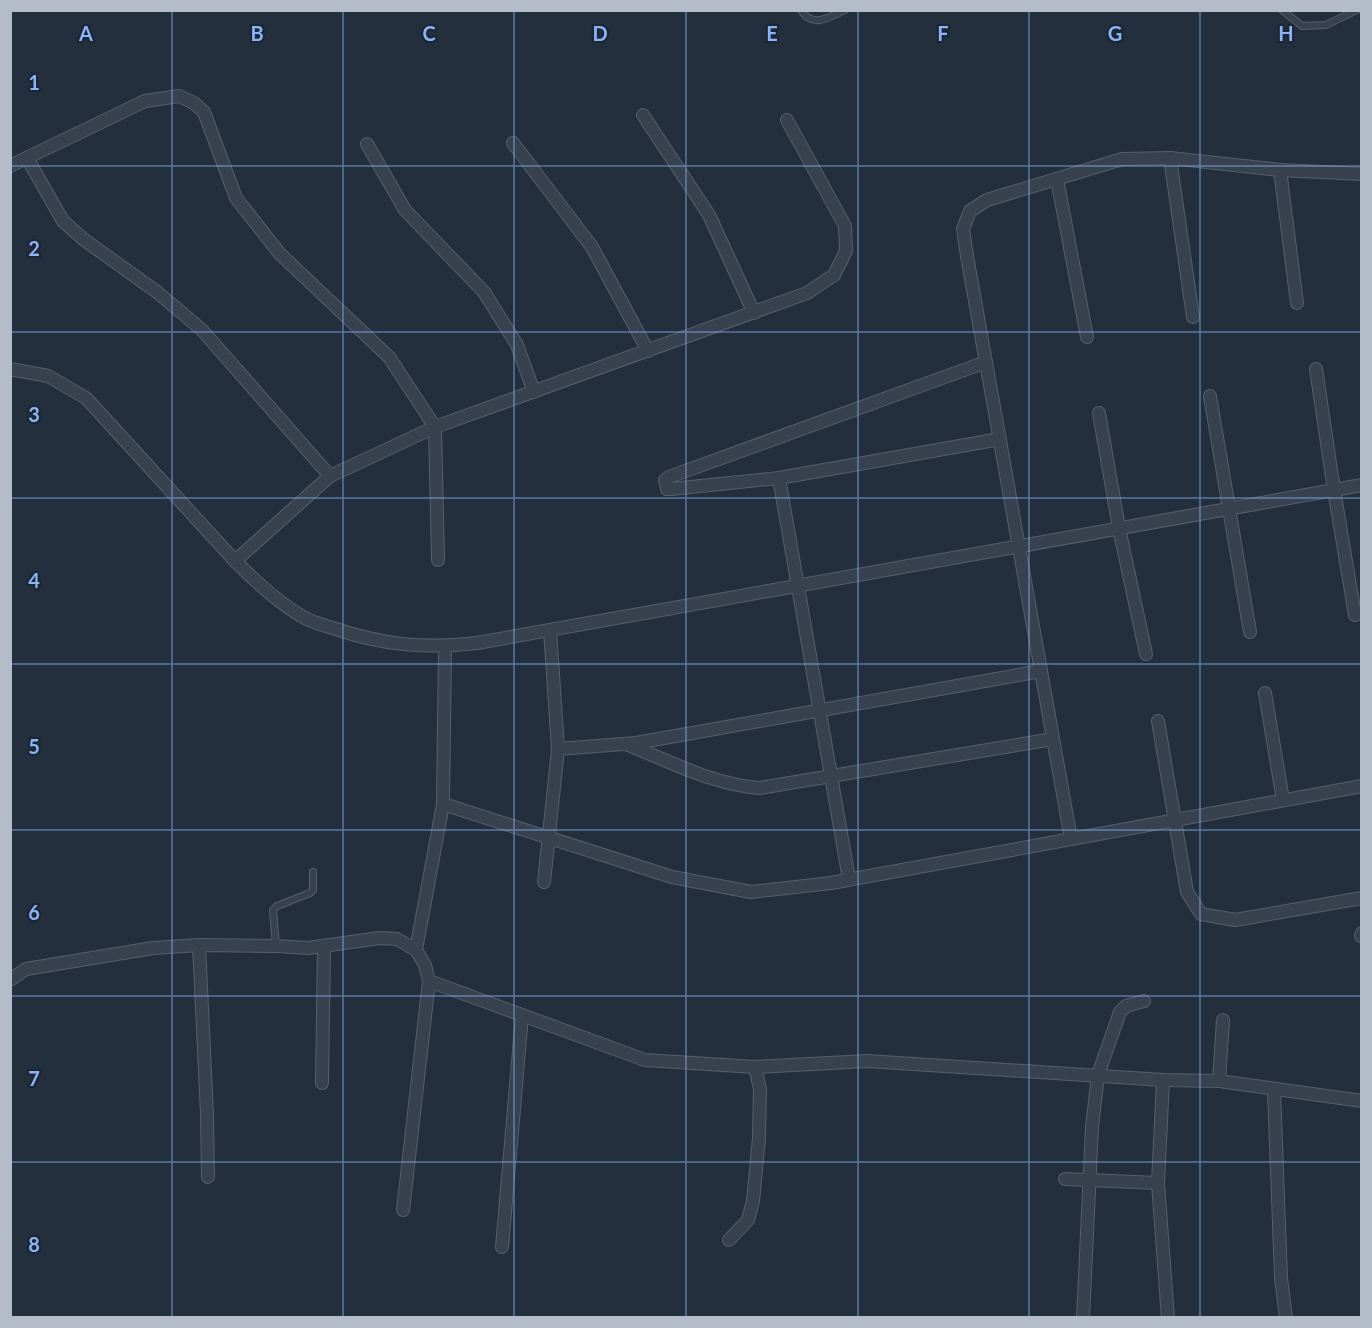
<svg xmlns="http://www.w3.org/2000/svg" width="1372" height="1328" viewBox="0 0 1372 1328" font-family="Lato,sans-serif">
<rect width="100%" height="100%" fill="#242f3e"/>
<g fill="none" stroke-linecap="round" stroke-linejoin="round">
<defs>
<g id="service">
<path d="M801,10C812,29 830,17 845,10"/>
<polyline points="1282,10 1302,26 1326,25 1357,10"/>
<polyline points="276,946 273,910 277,906 310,893 313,890 313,872"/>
</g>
<g id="minor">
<polyline points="643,115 709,215 754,313"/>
<polyline points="513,143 592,247 648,351"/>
<polyline points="367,144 405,210 484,292 517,345 534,392"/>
<polyline points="27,158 63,221 83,239 157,292 202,330 330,476"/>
<polyline points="1170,158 1193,317"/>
<polyline points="10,166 145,101 179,96 194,103 204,112 236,198 280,254 389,357 435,427 438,560"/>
<polyline points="1280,170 1297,303"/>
<polyline points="1057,179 1087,337"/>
<polyline points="986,362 669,477 665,480 667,489 671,489 779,478 1000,439"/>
<path d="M10,369L48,376L86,398L235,561C255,581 282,606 307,619C314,623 324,625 333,628C382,645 425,649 477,643L1362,485"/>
<polyline points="1316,369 1334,490 1355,615"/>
<polyline points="1210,396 1250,632"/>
<polyline points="1099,413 1119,528 1146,654"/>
<polyline points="779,478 849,879"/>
<polyline points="235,561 330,476 435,427 807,293 834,275 846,251 845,226 787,120"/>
<polyline points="1265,693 1283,800"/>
<polyline points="1158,721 1187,892 1201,914 1235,920 1362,898"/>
<path d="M628,745C671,762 714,785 760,788L1053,739"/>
<polyline points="558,749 636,743 1041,671"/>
<polyline points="443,804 672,877 751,892 831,883 1362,786"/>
<polyline points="1071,839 967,256 963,229 970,211 987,200 1122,159 1170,158 1280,170 1362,174"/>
<polyline points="544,882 558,749 550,630"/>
<polyline points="1361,936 1362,933"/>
<polyline points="199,945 207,1114 208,1177"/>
<polyline points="10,980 26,969 153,948 199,945 276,946 308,948 380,938 397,939 416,950"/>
<polyline points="429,981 645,1060 755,1067 867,1061 1163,1080 1219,1081 1362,1101"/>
<polyline points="1163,1080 1158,1183 1168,1318"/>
<polyline points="1219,1081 1223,1020"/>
<polyline points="322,1083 324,946"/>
<polyline points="1274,1090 1281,1278 1286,1318"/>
<polyline points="1065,1179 1158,1183"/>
<polyline points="403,1210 429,981 425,965 416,950 443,804 445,647"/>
<polyline points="729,1240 748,1220 753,1201 759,1138 760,1089 755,1067"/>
<polyline points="502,1247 522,1016"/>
<polyline points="1083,1318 1092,1127 1098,1075 1120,1012 1126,1006 1144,1001"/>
</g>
</defs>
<use href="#service" stroke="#565f6c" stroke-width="8"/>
<use href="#minor" stroke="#565f6c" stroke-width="14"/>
<use href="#service" stroke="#38414e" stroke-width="6"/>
<use href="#minor" stroke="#38414e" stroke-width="12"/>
</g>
<path fill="none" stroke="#8ab4f8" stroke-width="1.5" stroke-opacity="0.55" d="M172,10V1318M343,10V1318M514,10V1318M686,10V1318M858,10V1318M1029,10V1318M1200,10V1318M10,166H1362M10,332H1362M10,498H1362M10,664H1362M10,830H1362M10,996H1362M10,1162H1362"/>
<g font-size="20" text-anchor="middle" font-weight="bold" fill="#8ab4f8" stroke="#1d2633" stroke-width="4.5" stroke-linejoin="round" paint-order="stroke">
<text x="86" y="41">A</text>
<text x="257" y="41">B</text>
<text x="429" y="41">C</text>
<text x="600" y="41">D</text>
<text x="772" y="41">E</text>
<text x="943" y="41">F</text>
<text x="1115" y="41">G</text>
<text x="1286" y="41">H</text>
<text x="34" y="90">1</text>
<text x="34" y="256">2</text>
<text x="34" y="422">3</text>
<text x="34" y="588">4</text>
<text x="34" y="754">5</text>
<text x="34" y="920">6</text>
<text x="34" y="1086">7</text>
<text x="34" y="1252">8</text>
</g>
<rect width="1372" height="1328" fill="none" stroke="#b4bcc9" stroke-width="24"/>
</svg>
